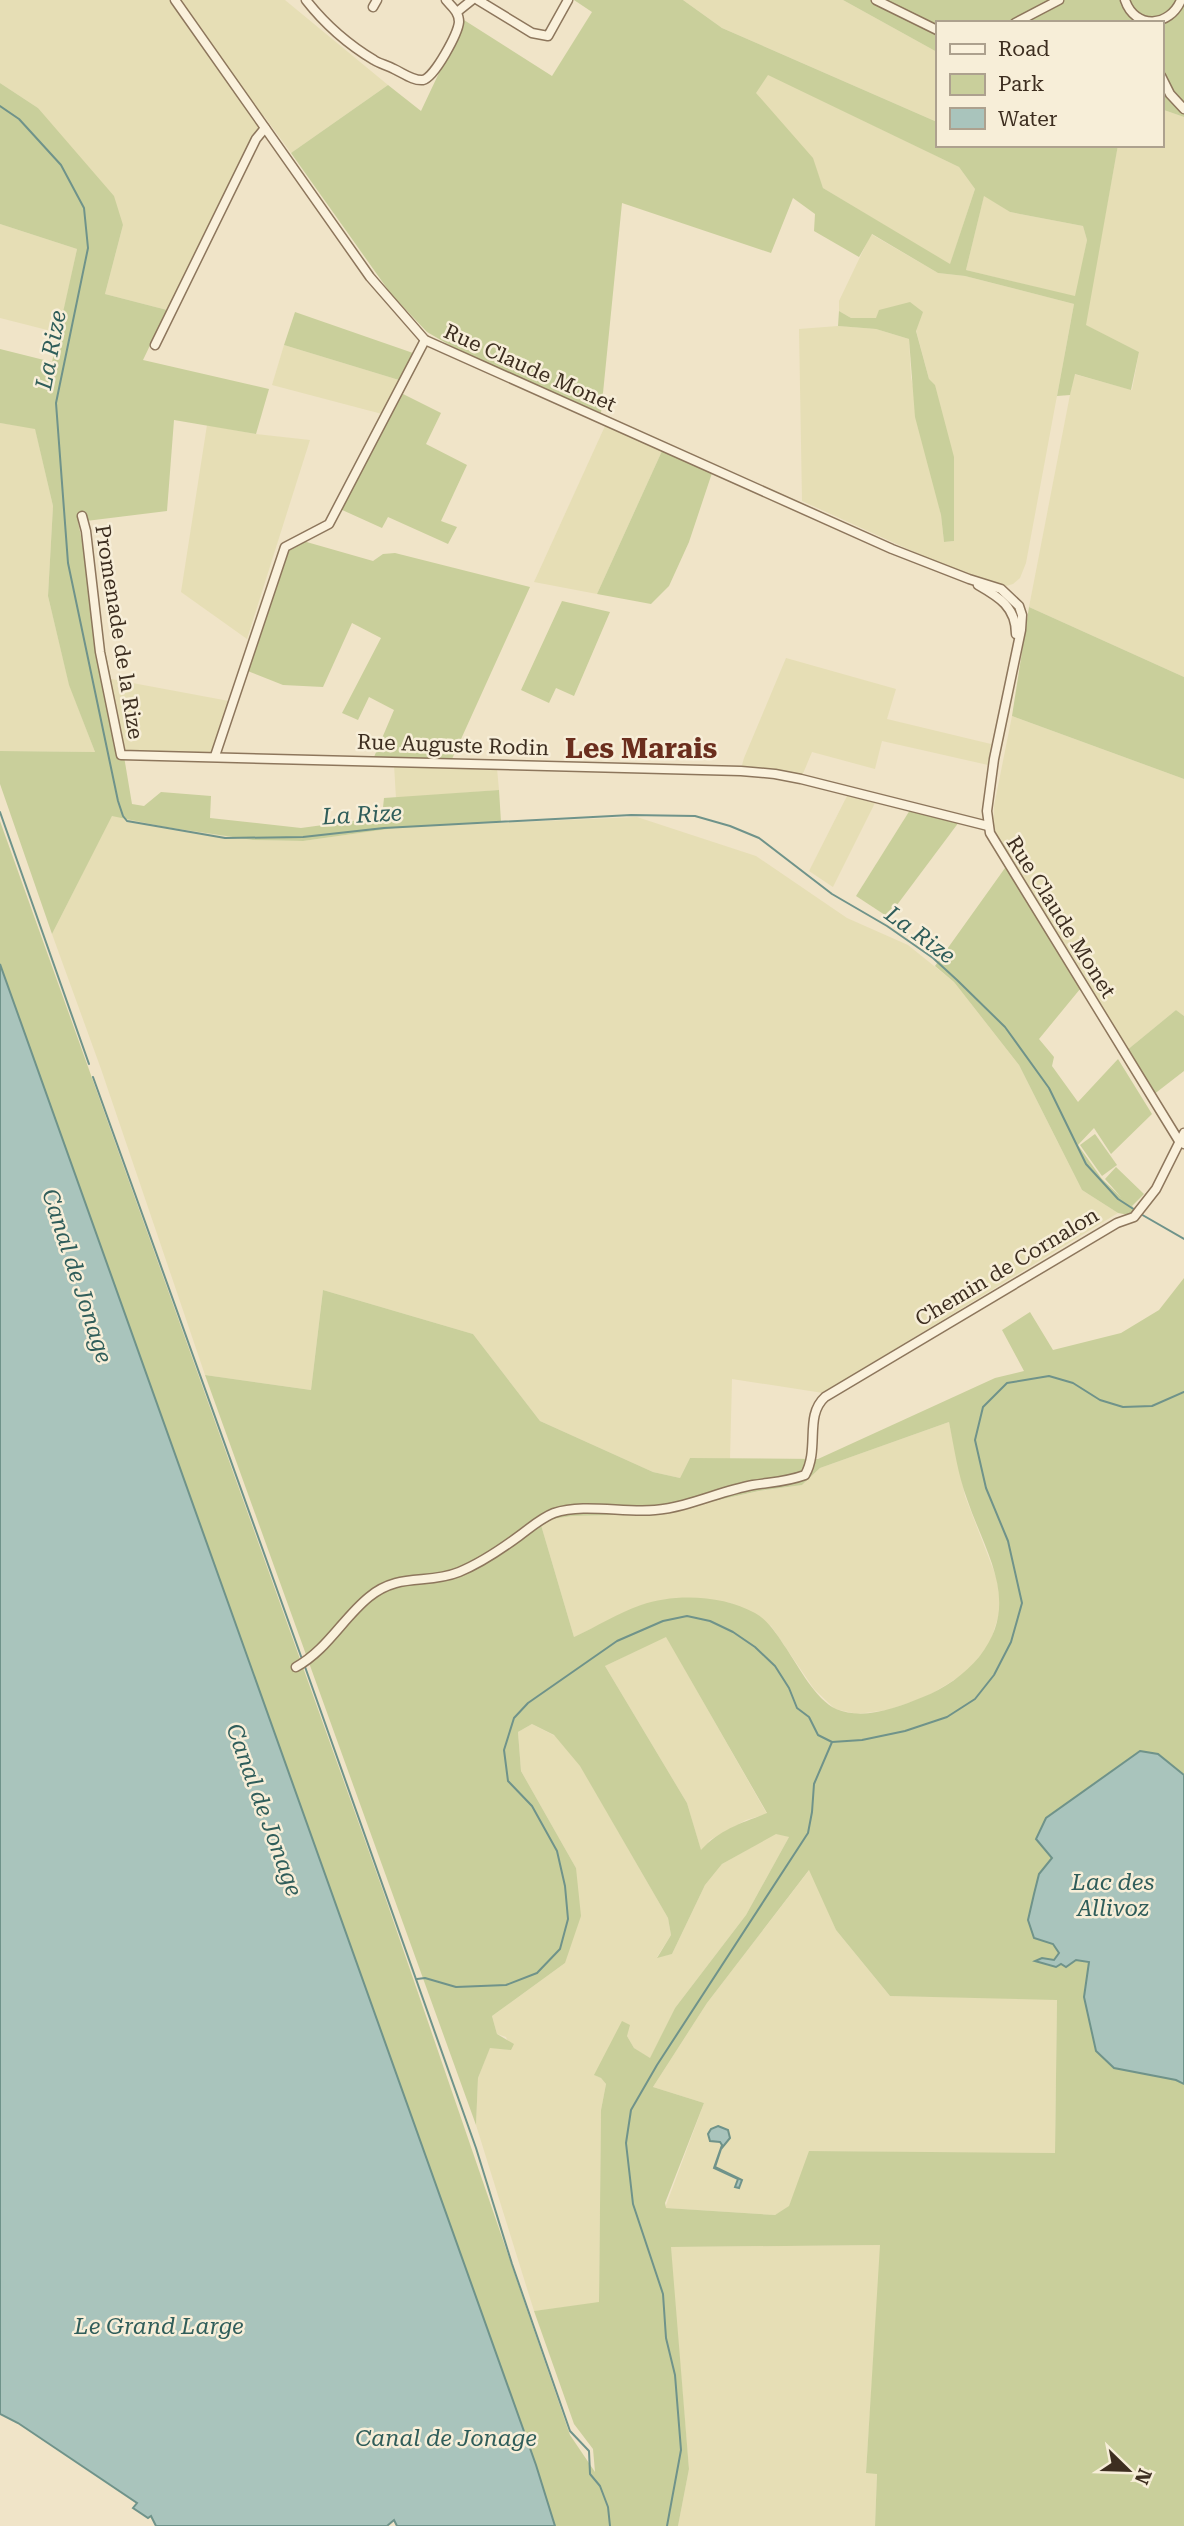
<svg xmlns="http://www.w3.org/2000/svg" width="1184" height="2526" viewBox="0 0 1184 2526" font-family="'Roboto Serif',serif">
<rect width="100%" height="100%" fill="#f0e4c8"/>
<g fill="#e6deb5">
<polygon points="0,0 285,0 388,85 291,153 264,116 167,310 105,294 123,225 38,108 0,83"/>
<polygon points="683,0 843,0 937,52 937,122 722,28"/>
<polygon points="768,74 959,167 975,189 950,265 823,188 812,158 755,93"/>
<polygon points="1161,109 1184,117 1184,677 1029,607 1074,374 1132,390 1139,352 1085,325 1118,145 1161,145"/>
<polygon points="984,195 1010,212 1083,226 1087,240 1076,297 966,270"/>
<polygon points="0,224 77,249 59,333 0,318"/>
<polygon points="871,234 938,273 965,276 1074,304 1026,563 1020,578 1013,584 1006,586 945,566 802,501 799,329 838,326 876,329 909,339 911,377 941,515 944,542 954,541 929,379 916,330 876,318 851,318 839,311 839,301"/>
<polygon points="284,345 399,380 382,414 272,385"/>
<polygon points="0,423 35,428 53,506 48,596 69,684 95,752 0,751"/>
<polygon points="207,425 256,434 310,440 247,639 181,592"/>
<polygon points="605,426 662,451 597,594 534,582"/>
<polygon points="786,658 896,689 887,719 991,744 988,765 882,741 875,769 812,752 802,776 744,769 742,765 744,758"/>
<polygon points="111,679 229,701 211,755 124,752"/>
<polygon points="1012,716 1184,779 1184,1016 1176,1010 1126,1051 1000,844 993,826 994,806"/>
<polygon points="394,765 497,768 499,790 396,798"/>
<polygon points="847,796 875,803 833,887 809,871"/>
<polygon points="112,815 165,827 253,840 303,841 402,827 637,817 756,856 847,918 908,945 954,982 1019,1065 1082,1190 1118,1213 823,1393 732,1379 730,1459 690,1458 680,1478 653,1472 540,1421 473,1334 323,1290 311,1390 205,1375 101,1069 52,934"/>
<polygon points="949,1422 965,1496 997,1579 1001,1608 990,1643 967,1672 928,1696 888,1710 857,1714 835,1709 814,1689 771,1626 731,1603 703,1599 669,1599 642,1605 574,1637 541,1525 552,1519 572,1516 655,1514 760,1491 802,1485 820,1468"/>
<polygon points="666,1636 767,1814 746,1820 710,1840 701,1851 687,1803 605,1666"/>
<polygon points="532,1724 555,1736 580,1765 668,1918 671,1935 657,1957 672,1954 705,1885 722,1864 776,1833 789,1837 746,1915 675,2008 650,2059 634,2048 627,2036 595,2075 601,2078 606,2084 601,2110 599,2303 534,2311 476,2125 478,2078 490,2047 511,2050 506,2037 497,2034 492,2016 565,1963 576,1868 521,1771 518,1732"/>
<polygon points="810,1869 836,1930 890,1996 1057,1999 1055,2154 810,2151 789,2207 775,2215 665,2208 704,2103 653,2087 707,2003"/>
<polygon points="881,2245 866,2473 877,2473 875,2526 678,2526 689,2469 670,2247"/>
</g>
<g fill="#c9cf9b" fill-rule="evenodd">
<path d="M574,0H683L722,28L937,122V145H1118L1086,325L1139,352L1131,390L1075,374L1070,395L1057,396L1074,304L965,276L938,273L872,234L859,257L814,231L815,214L793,198L771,253L622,203L601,413L465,354L427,332L391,294L291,153L388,85L421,111L464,20L552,76L592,12ZM768,75L959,167L975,189L950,264L823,188L813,158L756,93ZM984,196L1010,212L1083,226L1087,240L1075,296L966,270Z"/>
<polygon points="843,0 1184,0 1184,117 1161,109 1161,23 937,23 937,52"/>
<polygon points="0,83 38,108 114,196 123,225 105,294 167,310 143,360 269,389 256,434 174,420 167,511 78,522 111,679 132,804 144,806 161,792 211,796 210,818 301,828 382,817 384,798 499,790 501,822 402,827 303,841 253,840 165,827 112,816 52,934 0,784 0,751 95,752 69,685 48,596 53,506 35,429 0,423 0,349 52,362 77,249 0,224"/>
<polygon points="910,302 923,312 916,331 929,379 935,385 954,457 954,541 944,542 941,515 915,417 909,339 876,329 838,326 839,311 851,318 876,318 879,310"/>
<polygon points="295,312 413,353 399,380 284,345"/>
<polygon points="401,393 441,413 426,444 467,465 441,521 457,527 448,544 388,517 382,528 340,509"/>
<polygon points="662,451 712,473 689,542 669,586 651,604 597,594"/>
<polygon points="303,541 373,561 383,554 395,553 530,587 452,759 374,757 394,710 369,697 358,720 342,713 381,638 352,623 323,687 283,685 245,670 284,554 293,546"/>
<polygon points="562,601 610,612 574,696 556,688 549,703 521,690"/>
<polygon points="1029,607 1184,677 1184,779 1012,716"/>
<polygon points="910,810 959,822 888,917 856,896"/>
<path d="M0,821L382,1888L570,2435L595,2472L593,2449L574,2424L534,2311L599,2302L601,2110L606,2084L601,2078L594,2075L622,2021L630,2025L627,2036L634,2048L650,2058L675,2008L746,1915L789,1837L776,1834L722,1864L705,1885L672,1954L657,1958L671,1935L668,1918L580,1766L554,1735L532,1724L518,1732L521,1771L576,1868L581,1916L565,1963L492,2016L497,2034L514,2044L511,2050L490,2048L478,2078L476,2125L205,1375L311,1390L323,1290L473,1334L540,1421L653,1472L680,1478L690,1458L818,1459L995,1378L1024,1371L1002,1330L1030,1312L1053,1350L1121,1333L1159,1310L1184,1278V1775L1158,1754L1052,1858L1039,1874L1034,1894L1028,1920L1034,1938L1053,1944L1059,1953L1054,1960L1042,1958L1066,1966L1076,1960L1089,1962L1084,1997L1176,2080L1184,2084V2526H875L877,2474L866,2473L880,2245L671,2247L689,2469L678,2526H555L536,2465L0,964ZM949,1422C954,1447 958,1475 967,1499C986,1555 1022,1603 979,1657C965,1674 944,1689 923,1697C898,1707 864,1721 836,1709C816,1700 798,1666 786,1648C777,1635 769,1621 755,1613C723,1595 675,1593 641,1605C618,1613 596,1627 574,1637L541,1525L552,1519L572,1516L655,1514L759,1491L802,1485L820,1468ZM666,1637L767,1813C742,1823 720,1829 701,1850L687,1803L605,1666ZM809,1870L836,1930L890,1996L1057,2000L1055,2153L809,2151L789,2206L775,2215L666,2208L665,2203L704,2103L653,2087L707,2003Z"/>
<polygon points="1010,861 1085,983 1039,1039 1054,1057 1052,1066 1078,1102 1118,1059 1152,1114 1111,1154 1094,1128 1078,1145 1102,1179 1121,1197 1105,1179 1116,1167 1144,1194 1132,1206 1135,1209 1129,1215 1118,1213 1082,1190 1019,1065 954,982 935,966"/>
<polygon points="1176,1010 1184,1016 1184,1071 1153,1095 1126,1051"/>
<polygon points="1095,1134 1117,1165 1102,1176 1080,1145"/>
</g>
<g fill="#a9c4bc" stroke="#6f938a" stroke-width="2">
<polygon points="0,964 536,2465 555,2526 397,2526 394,2520 387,2526 156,2526 151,2516 148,2518 133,2508 137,2503 18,2423 0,2414"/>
<polygon points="1140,1751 1158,1754 1184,1775 1184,2084 1176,2080 1114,2068 1096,2051 1084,1997 1089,1962 1076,1960 1066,1967 1061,1964 1056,1967 1035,1961 1042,1958 1054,1960 1059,1953 1053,1944 1034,1938 1028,1920 1034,1894 1039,1874 1052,1858 1036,1839 1046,1818"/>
<polygon points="718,2126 728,2130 730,2138 721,2149 715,2167 742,2180 739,2188 735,2187 738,2179 714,2168 722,2145 720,2142 710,2141 708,2134 711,2129"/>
</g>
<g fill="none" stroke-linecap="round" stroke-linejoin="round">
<g stroke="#6f938a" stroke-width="2">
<polyline points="0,106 19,119 61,165 84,208 88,248 56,403 68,563 118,801 123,816 127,821 225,838 303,837 384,828 631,815 695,816 730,826 759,838 832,894 887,926 933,958 957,980 1005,1027 1049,1088 1086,1164 1118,1199 1135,1210"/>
<polyline points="0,812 89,1064"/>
<polyline points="93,1077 302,1659"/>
<polyline points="1139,1213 1184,1239"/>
<polyline points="304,1664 476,2148 512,2264 570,2431 589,2451 590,2474 600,2486 608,2507 610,2526"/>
<polyline points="417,1979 425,1978 456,1987 506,1985 537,1973 560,1949 568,1919 565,1886 557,1851 532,1806 508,1781 504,1750 514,1718 528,1703 617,1641 663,1621 687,1616 710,1621 733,1632 755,1647 775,1666 789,1688 797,1708 809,1717 818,1735 832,1742 862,1740 905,1731 947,1717 975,1699 994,1675 1011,1642 1022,1603 1008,1541 986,1488 975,1440 983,1407 1007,1383 1049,1376 1073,1383 1100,1400 1123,1407 1152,1406 1184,1392"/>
<polyline points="667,2526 681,2450 675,2375 666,2338 663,2294 633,2204 626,2143 631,2110 657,2065 808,1833 812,1812 814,1784 832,1742"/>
</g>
<defs>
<g id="minor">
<polyline points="175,0 370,277 425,340 892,549 969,579 1001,589 1019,606 1022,615 1021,630 994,759 987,811 990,833 1179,1141 1184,1144"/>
<path d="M306,0C324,23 349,45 374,60C380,64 387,65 394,69C403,73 413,81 423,80C435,77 458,33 459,22C459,12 452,7 446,0"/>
<polyline points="478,0 532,33 548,36 568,0"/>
<polyline points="876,0 937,30"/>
<path d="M1125,0C1135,30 1170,27 1181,0"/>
<polyline points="373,7 377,0"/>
<polyline points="457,12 472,0"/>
<polyline points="1015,23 1059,0"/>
<polyline points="1161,76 1170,94 1184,109"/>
<polyline points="155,345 256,139 265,128"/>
<polyline points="82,516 86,531 100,652 121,755 741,771 775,774 801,779 988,826"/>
<path d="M978,585C999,597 1016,607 1016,634"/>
<polyline points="215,756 285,547 329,524 425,340"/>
<path d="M296,1667C327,1650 343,1618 369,1597C399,1572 427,1585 459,1572C481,1563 500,1550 519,1536C530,1528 541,1518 554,1513C583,1503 624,1513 655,1510C689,1507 720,1491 753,1485C772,1482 786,1482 805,1475C820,1448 804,1416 825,1397L1117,1223L1134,1217L1156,1189L1184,1133"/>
</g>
</defs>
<use href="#minor" stroke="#8d765c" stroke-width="11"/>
<use href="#minor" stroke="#faf1dc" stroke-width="8"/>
</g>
<g text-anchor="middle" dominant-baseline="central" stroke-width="5" stroke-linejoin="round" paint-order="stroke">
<g font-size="21" fill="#3d2e20" stroke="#f7eed8">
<text transform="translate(530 368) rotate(24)">Rue Claude Monet</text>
<text transform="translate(119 632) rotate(81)">Promenade de la Rize</text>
<text transform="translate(453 745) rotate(2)">Rue Auguste Rodin</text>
<text transform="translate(1061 917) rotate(58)">Rue Claude Monet</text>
<text transform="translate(1007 1267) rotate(-31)">Chemin de Cornalon</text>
</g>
<g font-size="23" font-style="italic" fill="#2f5d5a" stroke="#f7eed8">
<text transform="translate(51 350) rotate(-79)">La Rize</text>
<text transform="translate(362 815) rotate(-3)">La Rize</text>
<text transform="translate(920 935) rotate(36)">La Rize</text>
<text transform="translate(77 1276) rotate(72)">Canal de Jonage</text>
<text transform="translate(264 1810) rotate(70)">Canal de Jonage</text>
<text x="1113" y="1882">Lac des<tspan x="1113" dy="26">Allivoz</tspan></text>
<text x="159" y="2326">Le Grand Large</text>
<text x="446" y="2438">Canal de Jonage</text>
</g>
<g font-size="28" font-weight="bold" fill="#6b2e1e" stroke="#f7eed8">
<text x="641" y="748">Les Marais</text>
</g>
</g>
<rect x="936" y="21" width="228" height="126" fill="#f7eed8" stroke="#ada18e" stroke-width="2"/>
<rect x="950" y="44" width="35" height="10" fill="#faf1dc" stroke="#ada18e" stroke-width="2"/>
<text x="998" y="56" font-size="21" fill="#3d2e20">Road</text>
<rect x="950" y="74" width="35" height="21" fill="#c9cf9b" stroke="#ada18e" stroke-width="2"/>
<text x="998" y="91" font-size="21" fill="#3d2e20">Park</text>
<rect x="950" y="108" width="35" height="21" fill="#a9c4bc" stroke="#ada18e" stroke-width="2"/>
<text x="998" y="126" font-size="21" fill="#3d2e20">Water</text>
<g transform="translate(1128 2470) rotate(113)" stroke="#f7eed8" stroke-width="5" paint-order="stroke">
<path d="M0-5L12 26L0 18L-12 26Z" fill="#3d2e20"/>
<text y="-10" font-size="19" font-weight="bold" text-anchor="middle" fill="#3d2e20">N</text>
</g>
</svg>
